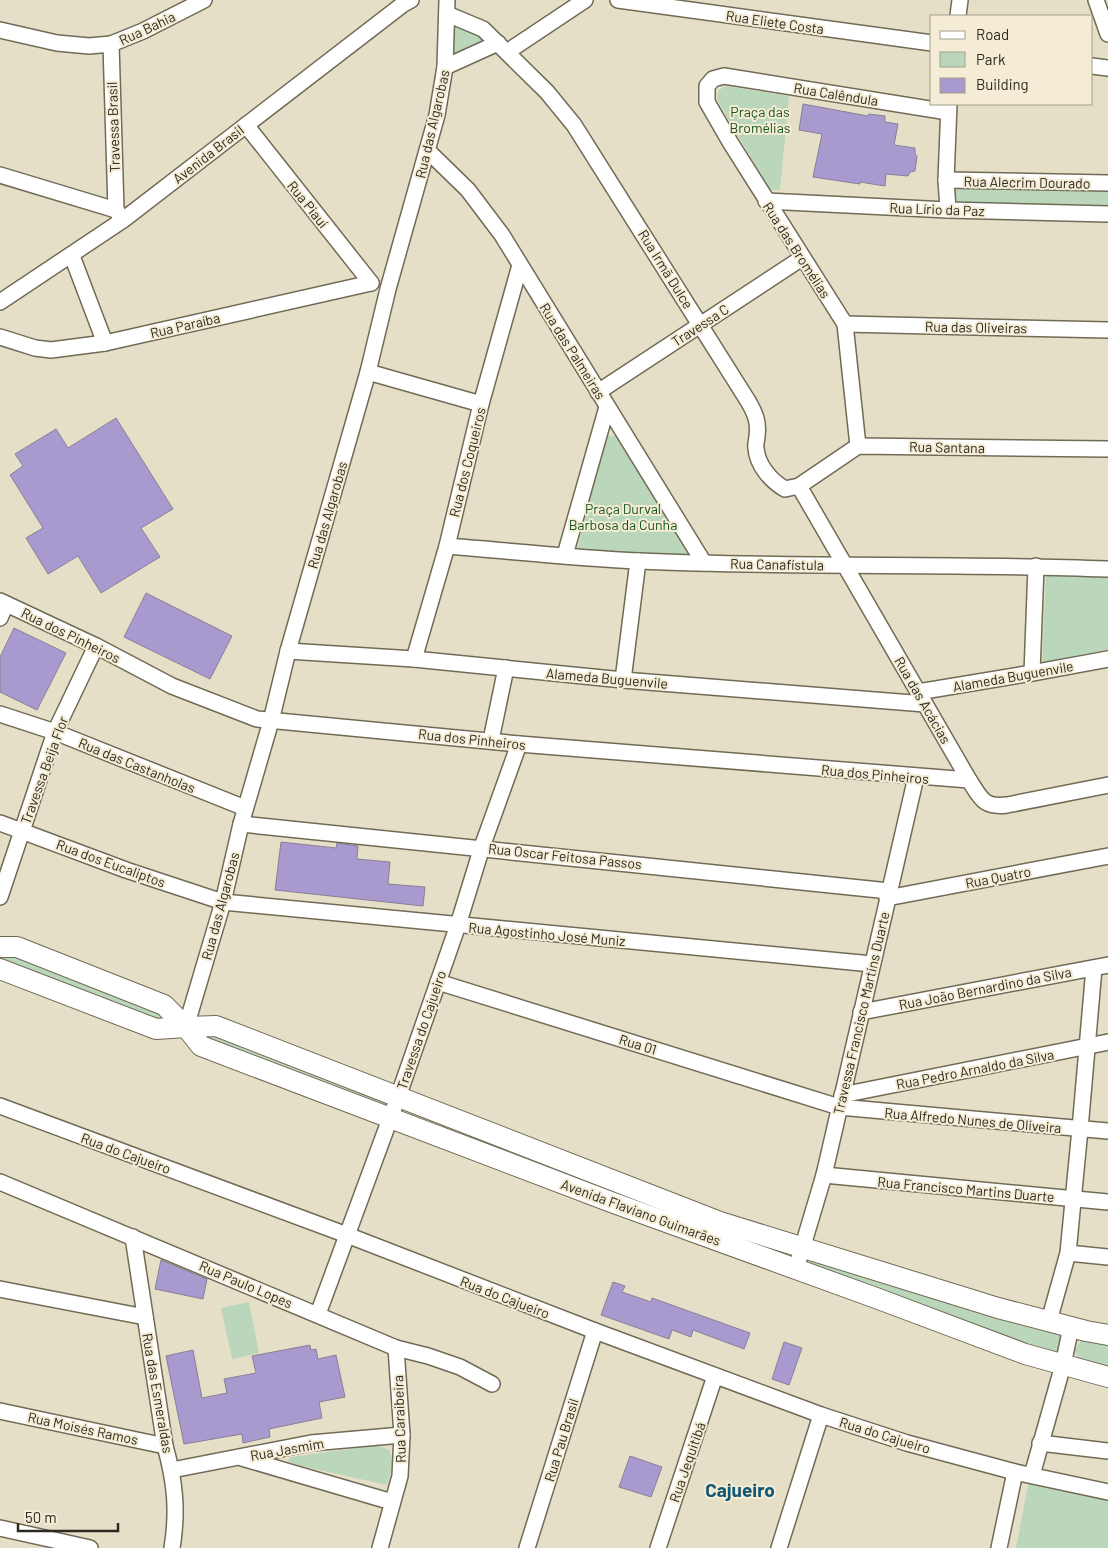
<svg xmlns="http://www.w3.org/2000/svg" width="1108" height="1548" viewBox="0 0 1108 1548" font-family="Barlow,sans-serif">
<rect width="100%" height="100%" fill="#e6dfc7"/>
<g fill="#bad7bb">
<polygon points="454,24 490,42 453,60"/>
<polygon points="725,86 789,96 780,190 770,190 717,100 718,91"/>
<polygon points="961,186 1108,188 1108,206 957,202 953,199 954,188"/>
<polygon points="606,436 615,436 689,551 686,557 577,550"/>
<polygon points="1046,575 1108,577 1108,653 1042,666"/>
<polygon points="9,949 166,1011 161,1026 4,966 1,958 3,953"/>
<polygon points="202,1029 386,1103 383,1108 203,1046"/>
<path d="M810,1258L1058,1330C1062,1340 1060,1346 1055,1355L809,1268Z"/>
<polygon points="249,1302 259,1353 232,1359 221,1308"/>
<polygon points="1084,1336 1108,1340 1108,1373 1080,1365 1075,1350"/>
<path d="M373,1446L382,1447L389,1450C394,1462 391,1472 387,1485L297,1465L288,1461L291,1457Z"/>
<polygon points="1029,1480 1108,1499 1108,1548 1016,1548"/>
</g>
<g fill="#a89ace" stroke="#868197">
<polygon points="803,104 868,116 869,114 885,116 885,122 898,124 894,145 915,148 915,154 917,156 915,171 910,172 908,176 886,174 885,186 860,182 860,184 813,177 822,134 799,130"/>
<polygon points="116,418 173,509 141,528 160,557 101,593 78,556 48,574 26,538 43,528 10,475 23,466 15,454 56,429 68,448"/>
<polygon points="146,593 232,636 210,679 124,637"/>
<polygon points="14,628 66,653 37,710 0,692 0,657"/>
<polygon points="281,842 336,848 337,843 358,846 357,859 390,862 388,884 425,887 423,906 275,890"/>
<polygon points="161,1260 207,1279 203,1299 155,1289"/>
<polygon points="613,1282 625,1286 622,1292 651,1302 652,1298 750,1333 744,1349 693,1330 691,1337 672,1330 669,1339 601,1315"/>
<polygon points="784,1342 802,1348 789,1385 772,1379"/>
<polygon points="310,1345 311,1350 316,1349 318,1359 336,1355 345,1397 319,1402 322,1418 269,1429 270,1437 243,1443 242,1434 184,1444 166,1356 193,1350 202,1398 227,1393 224,1379 256,1373 252,1356"/>
<polygon points="630,1456 662,1467 651,1497 619,1487"/>
</g>
<g fill="none" stroke-linecap="round" stroke-linejoin="round">
<defs>
<g id="minor">
<polyline points="618,0 932,43"/>
<polyline points="1096,0 1108,34"/>
<path d="M447,14L483,29L547,92L574,125L748,401C755,413 759,422 757,436C757,440 755,444 756,448C757,465 771,481 785,489L799,486L858,446L1108,449"/>
<polyline points="958,16 960,0"/>
<polyline points="0,30 57,43 89,46 111,44 143,31 204,0"/>
<polyline points="111,44 116,210"/>
<polyline points="507,52 585,0"/>
<polyline points="1092,66 1108,68"/>
<polyline points="445,67 498,43"/>
<polyline points="246,125 371,283"/>
<polyline points="428,151 468,190 502,235 704,563"/>
<polyline points="0,175 116,210 120,216"/>
<polyline points="946,180 1108,183"/>
<polyline points="766,201 948,210 1108,214"/>
<polyline points="948,210 946,180 949,104"/>
<polyline points="72,256 105,343"/>
<polyline points="0,302 123,220 402,5 411,0"/>
<polyline points="845,324 1108,330"/>
<polyline points="0,337 35,348 51,350 105,343 371,283"/>
<polyline points="368,372 481,404"/>
<polyline points="598,392 802,258"/>
<polyline points="858,446 845,324 730,142 707,102 707,86 713,79 724,76 948,112"/>
<path d="M799,486L969,780C981,798 983,808 1007,805L1108,785"/>
<path d="M447,546C511,551 575,558 639,561C795,568 952,563 1108,569"/>
<polyline points="565,555 607,407"/>
<polyline points="0,601 96,646 172,686 257,719 519,744 969,780"/>
<polyline points="0,618 6,604"/>
<polyline points="288,651 414,659 623,680 925,704"/>
<polyline points="414,659 447,546 481,404 520,265"/>
<polyline points="1032,673 1036,566"/>
<polyline points="623,680 638,561"/>
<polyline points="918,692 1032,673 1108,659"/>
<polyline points="0,714 55,732 245,808"/>
<polyline points="491,740 506,668"/>
<polyline points="0,823 126,870 223,902 872,964"/>
<polyline points="241,824 889,891"/>
<polyline points="0,897 55,732 96,646"/>
<polyline points="887,898 1108,856"/>
<polyline points="438,982 839,1107 1108,1131"/>
<polyline points="861,1012 1108,965"/>
<polyline points="186,1027 223,902 241,824 271,721 288,651 368,372 388,289 437,115 445,67 447,0"/>
<polyline points="842,1095 1108,1042"/>
<polyline points="0,1106 347,1235 595,1331 821,1415 907,1443 1015,1472 1108,1492"/>
<polyline points="824,1175 1108,1202"/>
<polyline points="0,1182 396,1348 428,1356 460,1367 492,1384"/>
<path d="M133,1237L165,1446C175,1481 178,1511 172,1548"/>
<polyline points="1068,1253 1108,1257"/>
<polyline points="796,1269 824,1175 916,777"/>
<polyline points="0,1289 145,1317"/>
<polyline points="318,1314 398,1097 458,925 482,847 519,744"/>
<polyline points="1049,1321 1068,1253 1080,1129 1094,968"/>
<polyline points="0,1411 165,1446"/>
<polyline points="1040,1443 1108,1451"/>
<polyline points="242,1458 392,1502"/>
<polyline points="172,1470 311,1443 402,1435"/>
<polyline points="1032,1475 1063,1365 1071,1327"/>
<polyline points="0,1528 90,1548"/>
<polyline points="380,1548 400,1476 402,1435 396,1348"/>
<polyline points="527,1548 595,1331"/>
<polyline points="658,1548 715,1376"/>
<polyline points="779,1548 821,1415"/>
<polyline points="999,1548 1015,1472"/>
</g>
<g id="major">
<polyline points="0,947 17,947 164,1005 186,1027 216,1026 720,1222 998,1308 1086,1331 1108,1335"/>
<polyline points="0,969 156,1029 186,1027 201,1046 611,1202 876,1298 1025,1354 1108,1377"/>
</g>
</defs>
<use href="#minor" stroke="#716a55" stroke-width="18"/>
<use href="#major" stroke="#716a55" stroke-width="22"/>
<use href="#minor" stroke="#fff" stroke-width="15"/>
<use href="#major" stroke="#fff" stroke-width="20"/>
</g>
<g text-anchor="middle" dominant-baseline="central" stroke-width="4" stroke-linejoin="round" paint-order="stroke">
<g font-size="14" fill="#2d2a21" stroke="#f4ecd4">
<text transform="translate(775 22) rotate(8)">Rua Eliete Costa</text>
<text transform="translate(147 28) rotate(-25)">Rua Bahia</text>
<text transform="translate(836 94) rotate(9)">Rua Calêndula</text>
<text transform="translate(432 124) rotate(-77)">Rua das Algarobas</text>
<text transform="translate(113 127) rotate(-92)">Travessa Brasil</text>
<text transform="translate(208 154) rotate(-38)">Avenida Brasil</text>
<text transform="translate(1027 182) rotate(1)">Rua Alecrim Dourado</text>
<text transform="translate(308 204) rotate(51)">Rua Piauí</text>
<text transform="translate(937 209) rotate(2)">Rua Lírio da Paz</text>
<text transform="translate(797 250) rotate(57)">Rua das Bromélias</text>
<text transform="translate(666 269) rotate(58)">Rua Irmã Dulce</text>
<text transform="translate(185 325) rotate(-13)">Rua Paraíba</text>
<text transform="translate(700 325) rotate(-33)">Travessa C</text>
<text transform="translate(976 327) rotate(1)">Rua das Oliveiras</text>
<text transform="translate(573 351) rotate(58)">Rua das Palmeiras</text>
<text transform="translate(947 447) rotate(1)">Rua Santana</text>
<text transform="translate(467 462) rotate(-76)">Rua dos Coqueiros</text>
<text transform="translate(327 515) rotate(-74)">Rua das Algarobas</text>
<text transform="translate(777 564) rotate(1)">Rua Canafístula</text>
<text transform="translate(71 635) rotate(26)">Rua dos Pinheiros</text>
<text transform="translate(1013 676) rotate(-10)">Alameda Buguenvile</text>
<text transform="translate(607 678) rotate(5)">Alameda Buguenvile</text>
<text transform="translate(923 700) rotate(60)">Rua das Acácias</text>
<text transform="translate(472 739) rotate(6)">Rua dos Pinheiros</text>
<text transform="translate(137 765) rotate(22)">Rua das Castanholas</text>
<text transform="translate(44 770) rotate(-70)">Travessa Beija Flor</text>
<text transform="translate(875 774) rotate(5)">Rua dos Pinheiros</text>
<text transform="translate(565 856) rotate(6)">Rua Oscar Feitosa Passos</text>
<text transform="translate(111 863) rotate(20)">Rua dos Eucaliptos</text>
<text transform="translate(998 877) rotate(-11)">Rua Quatro</text>
<text transform="translate(220 906) rotate(-75)">Rua das Algarobas</text>
<text transform="translate(547 934) rotate(5)">Rua Agostinho José Muniz</text>
<text transform="translate(985 988) rotate(-11)">Rua João Bernardino da Silva</text>
<text transform="translate(861 1013) rotate(-77)">Travessa Francisco Martins Duarte</text>
<text transform="translate(421 1030) rotate(-71)">Travessa do Cajueiro</text>
<text transform="translate(638 1044) rotate(17)">Rua 01</text>
<text transform="translate(975 1069) rotate(-11)">Rua Pedro Arnaldo da Silva</text>
<text transform="translate(973 1120) rotate(5)">Rua Alfredo Nunes de Oliveira</text>
<text transform="translate(126 1153) rotate(20)">Rua do Cajueiro</text>
<text transform="translate(966 1189) rotate(5)">Rua Francisco Martins Duarte</text>
<text transform="translate(641 1212) rotate(20)">Avenida Flaviano Guimarães</text>
<text transform="translate(246 1284) rotate(23)">Rua Paulo Lopes</text>
<text transform="translate(505 1297) rotate(21)">Rua do Cajueiro</text>
<text transform="translate(158 1393) rotate(80)">Rua das Esmeraldas</text>
<text transform="translate(399 1419) rotate(-92)">Rua Caraibeira</text>
<text transform="translate(83 1428) rotate(12)">Rua Moisés Ramos</text>
<text transform="translate(885 1435) rotate(17)">Rua do Cajueiro</text>
<text transform="translate(561 1440) rotate(-73)">Rua Pau Brasil</text>
<text transform="translate(287 1449) rotate(-10)">Rua Jasmim</text>
<text transform="translate(687 1462) rotate(-71)">Rua Jequitibá</text>
</g>
<g font-size="14" fill="#165520" stroke="#f4ecd4">
<text x="760" y="111">Praça das<tspan x="760" dy="16">Bromélias</tspan></text>
<text x="623" y="508">Praça Durval<tspan x="623" dy="16">Barbosa da Cunha</tspan></text>
</g>
<g font-size="19" font-weight="bold" fill="#125774" stroke="#f4ecd4">
<text x="740" y="1489">Cajueiro</text>
</g>
</g>
<rect x="930" y="15" width="162" height="90" fill="#f4ecd4" stroke="#a49e8c"/>
<rect x="940" y="31" width="25" height="8" fill="#ffffff" stroke="#a49e8c"/>
<text x="976" y="40" font-size="15" fill="#2d2a21">Road</text>
<rect x="940" y="52" width="25" height="15" fill="#bad7bb" stroke="#a49e8c"/>
<text x="976" y="65" font-size="15" fill="#2d2a21">Park</text>
<rect x="940" y="78" width="25" height="15" fill="#a89ace" stroke="#a49e8c"/>
<text x="976" y="90" font-size="15" fill="#2d2a21">Building</text>
<path d="M18 1523v8h100v-8" fill="none" stroke="#2d2a21" stroke-width="2.5"/>
<text x="25" y="1523" font-size="15" fill="#2d2a21" stroke="#f4ecd4" stroke-width="4" paint-order="stroke">50 m</text>
</svg>
